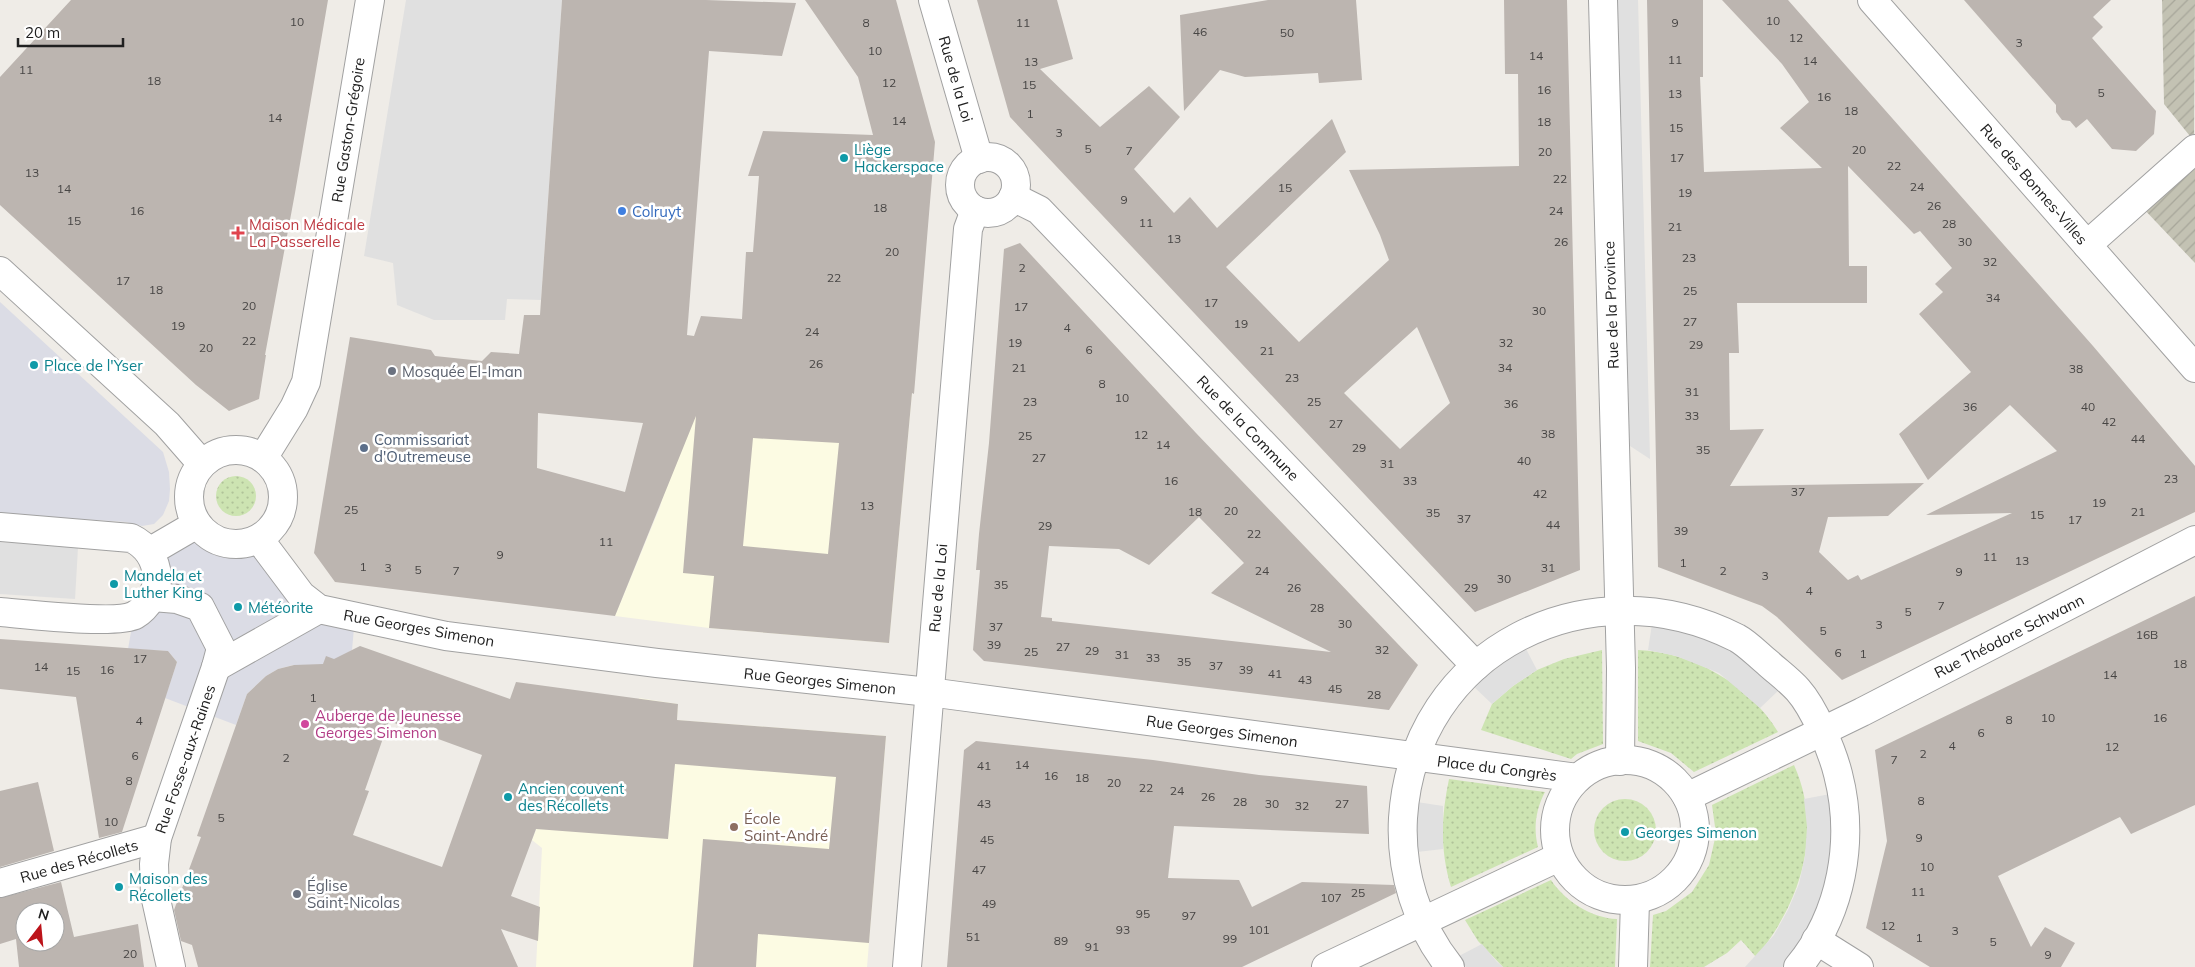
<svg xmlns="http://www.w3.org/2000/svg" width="2195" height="967" viewBox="0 0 2195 967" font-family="Mulish,sans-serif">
<defs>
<pattern id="construction-furrows" width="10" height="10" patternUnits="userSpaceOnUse" patternTransform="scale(1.25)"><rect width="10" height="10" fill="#c3c2b3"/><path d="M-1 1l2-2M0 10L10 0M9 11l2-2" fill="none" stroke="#a7a69a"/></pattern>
<pattern id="grass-dots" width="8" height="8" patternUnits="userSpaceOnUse" patternTransform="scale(1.25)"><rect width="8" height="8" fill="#cde4b2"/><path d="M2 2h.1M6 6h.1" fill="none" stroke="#b0c399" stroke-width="1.8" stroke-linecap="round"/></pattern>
</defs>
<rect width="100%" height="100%" fill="#efece7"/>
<g fill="#fcfbe3">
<polygon points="693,373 912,393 889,643 709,628 615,616 660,507"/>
<polygon points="639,698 678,704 677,720 886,736 867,967 536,967 542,848 532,840 539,822 620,749"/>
</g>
<g fill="url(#construction-furrows)">
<polygon points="2162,0 2195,0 2194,141 2164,104"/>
<polygon points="2195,155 2195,263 2141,206"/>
</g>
<g fill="url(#grass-dots)">
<circle cx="236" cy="496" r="20"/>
<polygon points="1602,650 1603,744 1577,754 1571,759 1481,730 1492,704 1513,686 1537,670 1564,659"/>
<path d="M1638,650C1693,652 1750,685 1778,732L1694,772L1671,753L1638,741Z"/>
<path d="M1794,765C1824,832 1800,904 1756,957L1741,940L1727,953L1704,967H1650L1653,915L1666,911L1692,892L1709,865L1716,834L1712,805Z"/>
<path d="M1449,779L1545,792C1536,809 1533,828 1538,847L1451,887C1440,850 1441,817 1449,779Z"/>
<circle cx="1625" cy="830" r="31"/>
<path d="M1551,880C1565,901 1591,918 1617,919L1615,967H1503L1478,941L1465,920Z"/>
</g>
<g fill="#e0e0e0">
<polygon points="406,0 562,0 541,300 507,299 505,320 434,320 397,305 393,263 364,256"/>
<polygon points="1615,0 1638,0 1650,459 1627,444"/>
<polygon points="0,542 78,547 75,599 0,594"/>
<polygon points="1652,624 1684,631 1732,650 1779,690 1760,708 1719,673 1676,656 1648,650"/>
<polygon points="1525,647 1537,670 1513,686 1492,704 1473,686"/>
<polygon points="1830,794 1833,827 1831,859 1824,891 1812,921 1796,950 1782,967 1745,967 1774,935 1788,910 1799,884 1805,856 1807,827 1804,799"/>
<polygon points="1417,802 1443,806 1443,849 1417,852 1415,835"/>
<polygon points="1482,944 1497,962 1503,967 1466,967 1457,957"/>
</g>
<g fill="#dbdce5">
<polygon points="0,302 163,452 169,472 170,489 169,501 163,515 154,524 142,526 126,522 0,514"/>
<polygon points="197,524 209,537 225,544 243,544 259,539 301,595 355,617 352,650 321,669 293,665 278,669 266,676 247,694 236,725 165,698 177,662 168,651 128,649 134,615 156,567"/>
</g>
<g fill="#bcb5b0" fill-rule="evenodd">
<polygon points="71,0 328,0 295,193 265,355 266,355 259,399 229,411 196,385 0,205 0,77"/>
<path d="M562,0H706L796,3L782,56L709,51L687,335L694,336L701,316L742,319L746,252H753L759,176H748L763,131L873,135L858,77L805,0H896L935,142L914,394L912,393L889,643L709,628L714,576L683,573L696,416L615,616L335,582L314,553L350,337L431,350L435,356L482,361L491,352L519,354L524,315H540ZM538,413L643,423L625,492L537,468ZM753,438L839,443L828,554L743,546Z"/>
<path d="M977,0H1057L1073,59L1040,69L1100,127L1149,86L1180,117L1134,169L1174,213L1190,197L1217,228L1332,119L1346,152L1226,267L1299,342L1389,260L1380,235L1349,170L1519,166L1518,74H1505L1504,0H1567L1580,570L1475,612L1010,117ZM1417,327L1450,403L1400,449L1344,393Z"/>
<polygon points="1268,0 1356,0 1362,80 1319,83 1318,73 1245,77 1220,70 1184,111 1180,15"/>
<path d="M1647,0H1703V77H1700L1704,172L1822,168L1780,128L1809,102L1782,64L1722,0H1788L2093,346L2195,466V512L1842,680L1777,617L1762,606L1658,567ZM1848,166L1914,234L1920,231L1952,268L1935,284L1943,292L1919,314L1971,372L1899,434L1928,480L2010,405L2057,451L1926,515L2012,513L1861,580L1858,575L1848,580L1819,552L1828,517L1888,516L1924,483L1730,486L1764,429L1730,430L1729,353H1739L1737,303H1867V266H1849Z"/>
<polygon points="1964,0 2111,0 2093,17 2103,27 2092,38 2156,111 2154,134 2136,151 2112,149 2087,119 2076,128 2070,121 2062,120 2056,112 2056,105"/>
<path d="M1020,243L1196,433L1418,665L1389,710L984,661L973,650L980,570H976L979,534L989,443L1004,249ZM1199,517L1244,563L1211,593L1331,652L1052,621V618L1041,617L1049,546L1119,549L1149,565Z"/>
<polygon points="2195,596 2195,805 2131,834 2120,817 1998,876 2031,947 2045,927 2075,943 2061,967 1930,967 1866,928 1887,841 1875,750"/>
<polygon points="0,639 168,651 177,662 122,832 99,838 76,697 0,689"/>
<path d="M360,646L510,699L516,682L678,704L677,720L886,736L869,943L758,934L756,967H693L703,839L829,849L836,777L675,764L668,839L536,829L511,896L540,907L538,941L501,929L518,967H198L192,945L181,941L174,910L201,837L197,836L247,694L266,676L278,669L294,665L323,664L326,656L334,659ZM389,721L482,755L442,867L353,835L369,791L365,790Z"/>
<polygon points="976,741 1153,760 1259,775 1367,786 1369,834 1174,826 1168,878 1239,880 1252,907 1302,882 1394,885 1396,893 1242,967 947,967 964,750"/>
<polygon points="38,782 54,851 0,867 0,791"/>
<path d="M61,882L74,937L138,924L144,967H19L16,939L0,944V898ZM25,912H55V942H25Z"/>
</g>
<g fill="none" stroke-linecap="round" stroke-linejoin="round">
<defs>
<g id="street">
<polyline points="933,0 979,159"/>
<polyline points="1603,0 1621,668 1620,761"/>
<polyline points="1872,0 2195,368"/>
<circle cx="988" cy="185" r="28"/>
<polyline points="1013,197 1039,210 1476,666"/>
<polyline points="2087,245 2195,149"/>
<polyline points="0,271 167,424 202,464"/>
<circle cx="236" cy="497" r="47"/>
<polyline points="263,458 294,408 306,382 370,0"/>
<path d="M0,527L131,538C146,545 156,559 157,577C158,591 147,608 135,615C117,625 25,614 0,612"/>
<polyline points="259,539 301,595 319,609 446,636 657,663 929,692 1578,778"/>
<polyline points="149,552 197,524"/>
<polyline points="153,597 177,599 200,607 221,648 216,667 157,838 154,864 155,895 171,967"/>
<polyline points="216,667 319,609"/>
<circle cx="1625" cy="830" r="70"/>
<polyline points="1687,797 1862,712 2195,540"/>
<polyline points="0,883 157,838"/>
<polyline points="1816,940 1859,967"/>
<polyline points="907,967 968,229 975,210"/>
<polyline points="1326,967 1559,857"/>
<path d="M1450,967C1417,926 1400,871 1403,818C1414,649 1590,563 1737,638C1748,644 1758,655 1768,663C1778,672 1789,680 1798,690C1814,708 1832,750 1838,774C1855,840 1842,914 1798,967"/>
<polyline points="1633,967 1635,901"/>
</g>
</defs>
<use href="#street" stroke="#a1a1a1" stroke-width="30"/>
<use href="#street" stroke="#fff" stroke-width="28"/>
</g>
<g fill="#0f9aa8" stroke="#fff" stroke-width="2">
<circle cx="844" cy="158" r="5"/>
<circle cx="34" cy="365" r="5"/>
<circle cx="114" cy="584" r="5"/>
<circle cx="238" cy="607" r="5"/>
<circle cx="508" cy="797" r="5"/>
<circle cx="1625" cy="832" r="5"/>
<circle cx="119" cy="887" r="5"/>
</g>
<circle fill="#3f7fe0" stroke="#fff" stroke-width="2" cx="622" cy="211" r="5"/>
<path fill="#e0444e" stroke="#fff" stroke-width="2" d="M235.5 225.5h5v5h5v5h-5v5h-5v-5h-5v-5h5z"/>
<g fill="#6b7280" stroke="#fff" stroke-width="2">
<circle cx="392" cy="371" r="5"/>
<circle cx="297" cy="894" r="5"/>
</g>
<circle fill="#5c6f8a" stroke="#fff" stroke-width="2" cx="364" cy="448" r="5"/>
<circle fill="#d1479c" stroke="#fff" stroke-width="2" cx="305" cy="724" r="5"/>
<circle fill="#8d6e63" stroke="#fff" stroke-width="2" cx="734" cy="827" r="5"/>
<g text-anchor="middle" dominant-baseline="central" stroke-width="5" stroke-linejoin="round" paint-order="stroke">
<g font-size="12" fill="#474544">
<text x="1773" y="20">10</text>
<text x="297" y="21">10</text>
<text x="866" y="22">8</text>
<text x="1023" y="22">11</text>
<text x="1675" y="22">9</text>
<text x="1200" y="31">46</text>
<text x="1287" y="32">50</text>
<text x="1796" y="37">12</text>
<text x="2019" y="42">3</text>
<text x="875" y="50">10</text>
<text x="1536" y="55">14</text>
<text x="1675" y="59">11</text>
<text x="1810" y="60">14</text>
<text x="1031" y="61">13</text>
<text x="26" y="69">11</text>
<text x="154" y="80">18</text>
<text x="889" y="82">12</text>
<text x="1029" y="84">15</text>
<text x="1544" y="89">16</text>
<text x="2101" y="92">5</text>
<text x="1675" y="93">13</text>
<text x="1824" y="96">16</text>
<text x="1851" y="110">18</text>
<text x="1030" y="113">1</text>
<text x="275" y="117">14</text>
<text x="899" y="120">14</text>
<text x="1544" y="121">18</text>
<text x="1676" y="127">15</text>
<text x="1059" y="132">3</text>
<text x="1088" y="148">5</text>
<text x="1859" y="149">20</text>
<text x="1129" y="150">7</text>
<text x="1545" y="151">20</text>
<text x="1677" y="157">17</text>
<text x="1894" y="165">22</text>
<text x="32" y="172">13</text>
<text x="1560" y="178">22</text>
<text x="1917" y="186">24</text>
<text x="1285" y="187">15</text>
<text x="64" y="188">14</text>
<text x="1685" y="192">19</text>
<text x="1124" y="199">9</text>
<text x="1934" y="205">26</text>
<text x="880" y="207">18</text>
<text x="137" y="210">16</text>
<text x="1556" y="210">24</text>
<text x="74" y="220">15</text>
<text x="1146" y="222">11</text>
<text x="1949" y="223">28</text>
<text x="1675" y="226">21</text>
<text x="1174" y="238">13</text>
<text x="1561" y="241">26</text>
<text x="1965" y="241">30</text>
<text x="892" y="251">20</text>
<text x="1689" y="257">23</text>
<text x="1990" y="261">32</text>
<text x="1022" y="267">2</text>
<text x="834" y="277">22</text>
<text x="123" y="280">17</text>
<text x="156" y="289">18</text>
<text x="1690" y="290">25</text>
<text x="1993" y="297">34</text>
<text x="1211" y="302">17</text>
<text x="249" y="305">20</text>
<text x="1021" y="306">17</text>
<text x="1539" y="310">30</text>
<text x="1690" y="321">27</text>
<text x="1241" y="323">19</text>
<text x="178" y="325">19</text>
<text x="1067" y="327">4</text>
<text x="812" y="331">24</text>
<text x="249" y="340">22</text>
<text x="1015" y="342">19</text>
<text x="1506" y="342">32</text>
<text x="1696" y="344">29</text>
<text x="206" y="347">20</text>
<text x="1089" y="349">6</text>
<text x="1267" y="350">21</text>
<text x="816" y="363">26</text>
<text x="1019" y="367">21</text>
<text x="1505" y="367">34</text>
<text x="2076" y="368">38</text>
<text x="1292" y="377">23</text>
<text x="1102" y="383">8</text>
<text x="1692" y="391">31</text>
<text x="1122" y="397">10</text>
<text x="1030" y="401">23</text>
<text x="1314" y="401">25</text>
<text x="1511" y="403">36</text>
<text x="1970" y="406">36</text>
<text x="2088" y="406">40</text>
<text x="1692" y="415">33</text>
<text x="2109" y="421">42</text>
<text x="1336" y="423">27</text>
<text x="1548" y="433">38</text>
<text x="1141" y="434">12</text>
<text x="1025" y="435">25</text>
<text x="2138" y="438">44</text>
<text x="1163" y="444">14</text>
<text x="1359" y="447">29</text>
<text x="1703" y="449">35</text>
<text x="1039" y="457">27</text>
<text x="1524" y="460">40</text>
<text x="1387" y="463">31</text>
<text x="2171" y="478">23</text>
<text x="1171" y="480">16</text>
<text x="1410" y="480">33</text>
<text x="1798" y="491">37</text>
<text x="1540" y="493">42</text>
<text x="2099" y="502">19</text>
<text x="867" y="505">13</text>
<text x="351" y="509">25</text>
<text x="1231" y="510">20</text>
<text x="1195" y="511">18</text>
<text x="2138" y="511">21</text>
<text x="1433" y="512">35</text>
<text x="2037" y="514">15</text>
<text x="1464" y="518">37</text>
<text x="2075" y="519">17</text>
<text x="1553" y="524">44</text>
<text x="1045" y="525">29</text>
<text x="1681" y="530">39</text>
<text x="1254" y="533">22</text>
<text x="606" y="541">11</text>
<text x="500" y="554">9</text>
<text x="1990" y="556">11</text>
<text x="2022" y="560">13</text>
<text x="1683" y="562">1</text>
<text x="363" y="566">1</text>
<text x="388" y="567">3</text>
<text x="1548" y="567">31</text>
<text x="418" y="569">5</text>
<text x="456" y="570">7</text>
<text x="1262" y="570">24</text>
<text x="1723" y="570">2</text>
<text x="1959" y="571">9</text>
<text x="1765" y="575">3</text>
<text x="1504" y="578">30</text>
<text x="1001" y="584">35</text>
<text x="1294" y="587">26</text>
<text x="1471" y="587">29</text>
<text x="1809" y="590">4</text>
<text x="1941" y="605">7</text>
<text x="1317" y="607">28</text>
<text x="1908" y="611">5</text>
<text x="1345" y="623">30</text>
<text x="1879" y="624">3</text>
<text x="996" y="626">37</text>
<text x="1823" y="630">5</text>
<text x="2147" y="634">16B</text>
<text x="994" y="644">39</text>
<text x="1063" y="646">27</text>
<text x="1382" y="649">32</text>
<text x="1092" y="650">29</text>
<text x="1031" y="651">25</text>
<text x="1838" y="652">6</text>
<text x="1863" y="653">1</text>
<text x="1122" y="654">31</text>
<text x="1153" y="657">33</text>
<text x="140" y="658">17</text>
<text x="1184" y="661">35</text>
<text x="2180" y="663">18</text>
<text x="1216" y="665">37</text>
<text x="41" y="666">14</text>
<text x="107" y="669">16</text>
<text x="1246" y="669">39</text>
<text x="73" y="670">15</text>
<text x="1275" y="673">41</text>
<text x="2110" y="674">14</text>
<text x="1305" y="679">43</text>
<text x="1335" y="688">45</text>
<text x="1374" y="694">28</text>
<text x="313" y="697">1</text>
<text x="2048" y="717">10</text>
<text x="2160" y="717">16</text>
<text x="2009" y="719">8</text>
<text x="139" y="720">4</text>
<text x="1981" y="732">6</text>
<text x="1952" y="745">4</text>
<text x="2112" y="746">12</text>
<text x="1923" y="753">2</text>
<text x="135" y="755">6</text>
<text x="286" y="757">2</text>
<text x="1894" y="759">7</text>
<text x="1022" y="764">14</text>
<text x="984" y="765">41</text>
<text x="1051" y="775">16</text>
<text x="1082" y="777">18</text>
<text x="129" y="780">8</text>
<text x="1114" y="782">20</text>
<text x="1146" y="787">22</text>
<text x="1177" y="790">24</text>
<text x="1208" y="796">26</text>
<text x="1921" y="800">8</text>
<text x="1240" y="801">28</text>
<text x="984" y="803">43</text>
<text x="1272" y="803">30</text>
<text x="1342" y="803">27</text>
<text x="1302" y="805">32</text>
<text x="221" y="817">5</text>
<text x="111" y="821">10</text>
<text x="1919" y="837">9</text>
<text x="987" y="839">45</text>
<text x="1927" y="866">10</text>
<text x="979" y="869">47</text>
<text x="1918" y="891">11</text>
<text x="1358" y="892">25</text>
<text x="1331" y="897">107</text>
<text x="989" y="903">49</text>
<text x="1143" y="913">95</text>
<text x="1189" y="915">97</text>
<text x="1888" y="925">12</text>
<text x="1123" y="929">93</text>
<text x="1259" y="929">101</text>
<text x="1955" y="930">3</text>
<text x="973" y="936">51</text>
<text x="1919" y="937">1</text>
<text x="1230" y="938">99</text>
<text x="1061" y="940">89</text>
<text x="1993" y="941">5</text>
<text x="1092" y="946">91</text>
<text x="130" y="953">20</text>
<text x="2048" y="954">9</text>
</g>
<g font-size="15" fill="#202020" stroke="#fff">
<text transform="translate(956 79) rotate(74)">Rue de la Loi</text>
<text transform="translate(348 130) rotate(-81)">Rue Gaston-Grégoire</text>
<text transform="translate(2034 184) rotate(49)">Rue des Bonnes-Villes</text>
<text transform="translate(1611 305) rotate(-92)">Rue de la Province</text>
<text transform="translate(1248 428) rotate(46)">Rue de la Commune</text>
<text transform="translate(938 588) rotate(-85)">Rue de la Loi</text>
<text transform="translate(419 628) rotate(10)">Rue Georges Simenon</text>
<text transform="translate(2009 636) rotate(-27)">Rue Théodore Schwann</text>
<text transform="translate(820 681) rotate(6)">Rue Georges Simenon</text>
<text transform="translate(1222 731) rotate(8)">Rue Georges Simenon</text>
<text transform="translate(185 759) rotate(-71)">Rue Fosse-aux-Raines</text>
<text transform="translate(1497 768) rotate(7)">Place du Congrès</text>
<text transform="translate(79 861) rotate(-16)">Rue des Récollets</text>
</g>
<g font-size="15" fill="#0d838f" stroke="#fff" text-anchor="start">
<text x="854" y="149">Liège<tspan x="854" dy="17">Hackerspace</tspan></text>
<text x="44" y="365">Place de l'Yser</text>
<text x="124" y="575">Mandela et<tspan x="124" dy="17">Luther King</tspan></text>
<text x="248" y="607">Météorite</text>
<text x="518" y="788">Ancien couvent<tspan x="518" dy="17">des Récollets</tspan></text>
<text x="1635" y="832">Georges Simenon</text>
<text x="129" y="878">Maison des<tspan x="129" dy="17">Récollets</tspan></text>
</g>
<g font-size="15" fill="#366cbe" stroke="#fff" text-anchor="start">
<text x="632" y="211">Colruyt</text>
</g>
<g font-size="15" fill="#be3a42" stroke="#fff" text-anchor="start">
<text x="249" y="224">Maison Médicale<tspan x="249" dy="17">La Passerelle</tspan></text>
</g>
<g font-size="15" fill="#5b616d" stroke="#fff" text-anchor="start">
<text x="402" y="371">Mosquée El-Iman</text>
<text x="307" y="885">Église<tspan x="307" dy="17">Saint-Nicolas</tspan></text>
</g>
<g font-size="15" fill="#4e5e75" stroke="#fff" text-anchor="start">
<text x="374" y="439">Commissariat<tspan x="374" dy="17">d'Outremeuse</tspan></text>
</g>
<g font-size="15" fill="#b23c85" stroke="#fff" text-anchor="start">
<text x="315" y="715">Auberge de Jeunesse<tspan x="315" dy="17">Georges Simenon</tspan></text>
</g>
<g font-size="15" fill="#785e54" stroke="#fff" text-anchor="start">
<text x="744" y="818">École<tspan x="744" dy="17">Saint-André</tspan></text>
</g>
</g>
<g transform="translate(40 927) rotate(16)"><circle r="24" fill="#ffffff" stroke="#a6a6a6"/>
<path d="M0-4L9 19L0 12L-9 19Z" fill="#bc131a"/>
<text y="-8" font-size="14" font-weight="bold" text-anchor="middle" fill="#202020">N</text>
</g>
<path d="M18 38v8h105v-8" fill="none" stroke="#202020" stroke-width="2.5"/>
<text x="25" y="38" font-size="15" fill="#202020" stroke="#ffffff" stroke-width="4" paint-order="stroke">20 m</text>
</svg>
